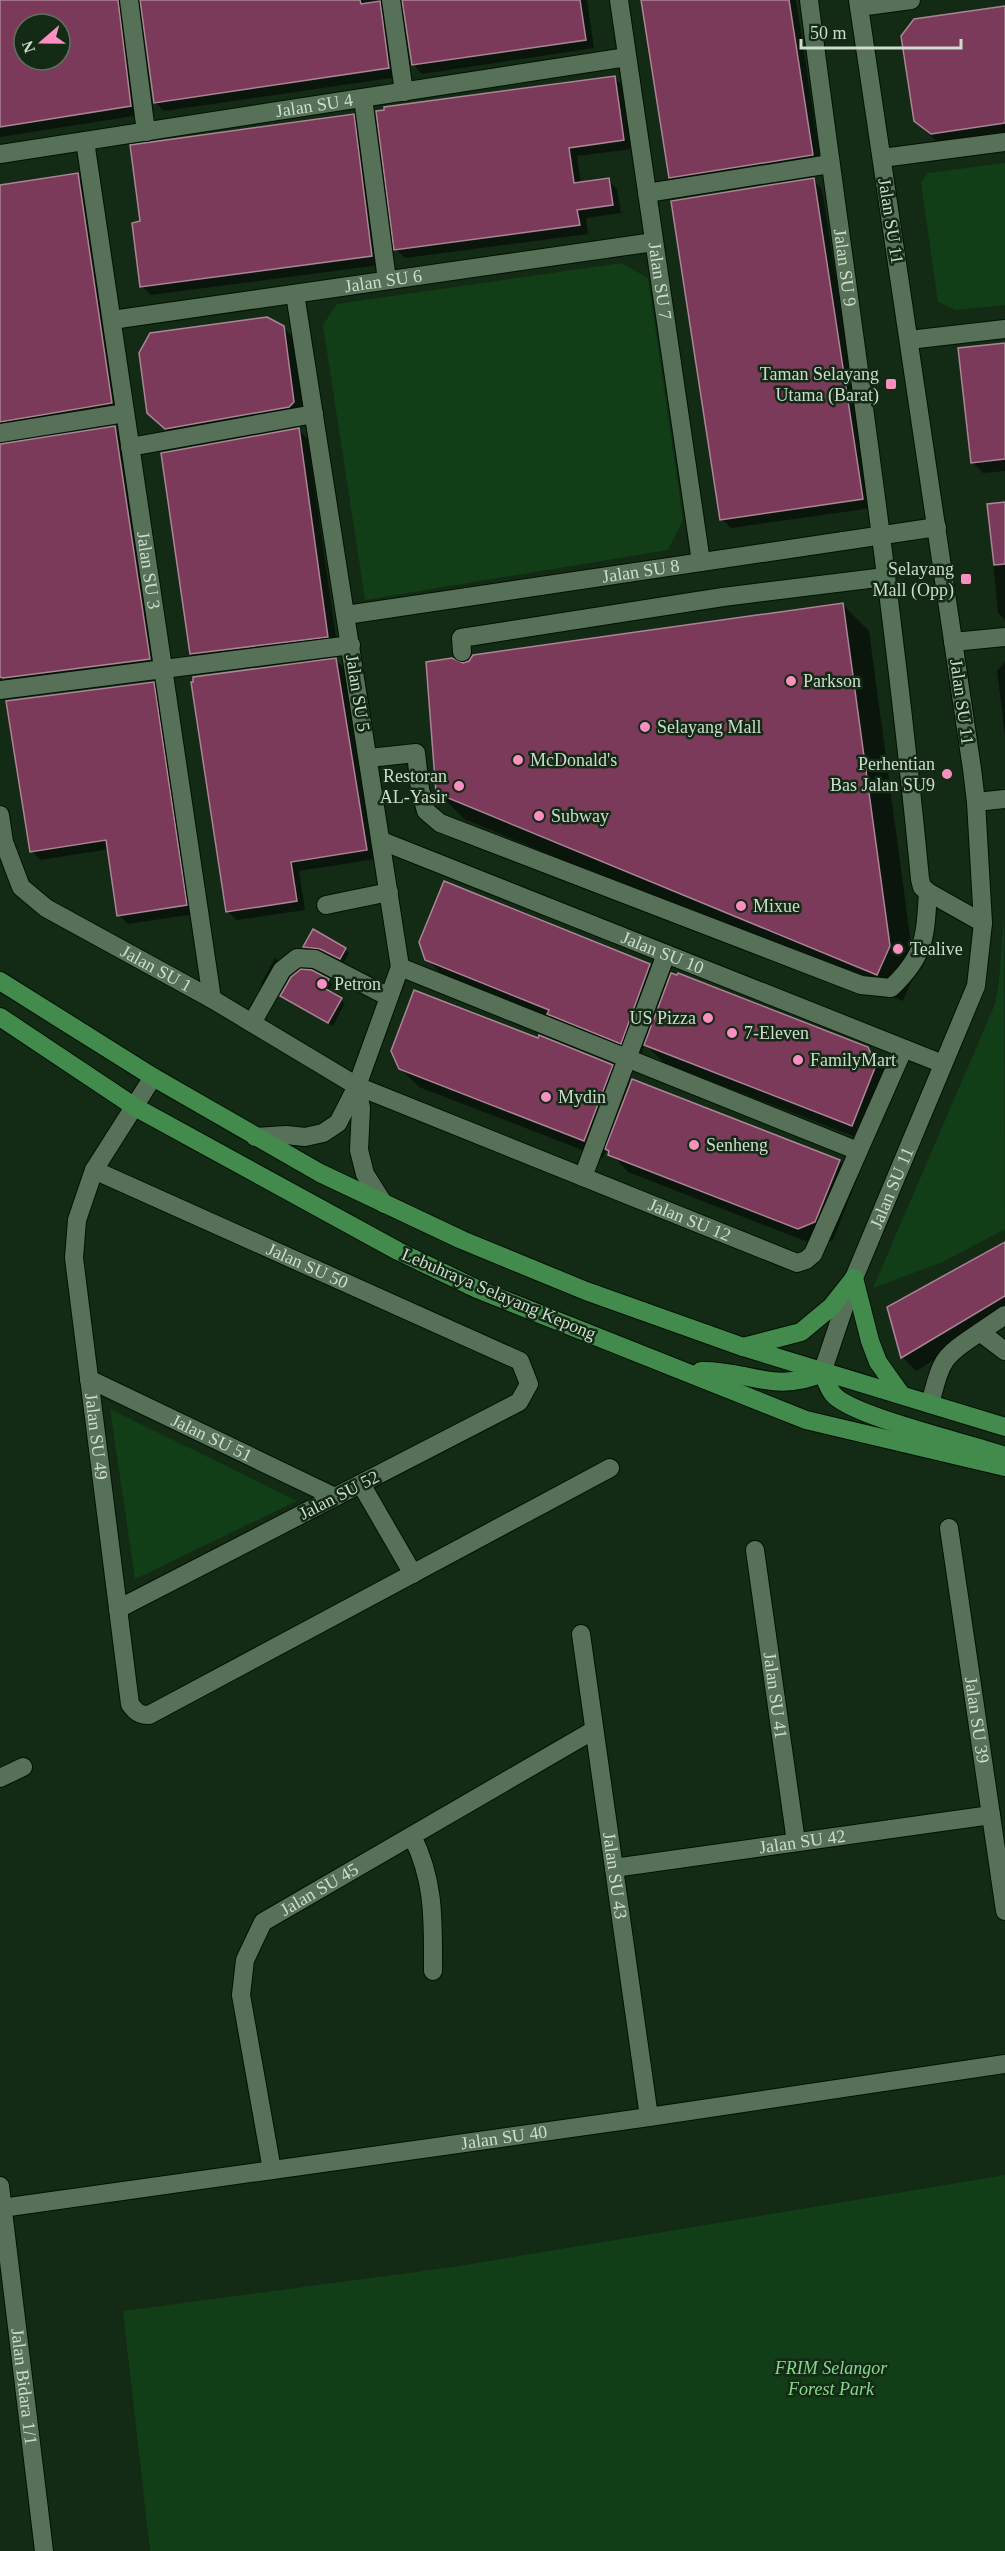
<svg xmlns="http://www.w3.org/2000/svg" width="1005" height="2551" viewBox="0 0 1005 2551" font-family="Georgia,serif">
<rect width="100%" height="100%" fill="#132a15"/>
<g fill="#113e17">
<polygon points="1005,163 1005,305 956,310 938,302 921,183 928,173"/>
<polygon points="621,263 648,278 683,520 668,550 365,600 323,325 337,304"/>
<polygon points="1004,914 1005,1229 945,1261 873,1288 995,1004 999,981"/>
<polygon points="110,1409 297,1501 135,1579"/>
<polygon points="1005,2175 1005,2551 150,2551 123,2311 453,2267"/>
</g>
<g fill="#0007" fill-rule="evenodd">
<path d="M0,0H133L140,115L0,137ZM24,24H60V60H24Z"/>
<polygon points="142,0 395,0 398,77 164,111 155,102"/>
<polygon points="404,0 587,0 594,48 422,74 413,64"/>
<polygon points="643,0 796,0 821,164 680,186 670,177"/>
<polygon points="1005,7 1005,143 951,151 934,139 915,121"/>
<polygon points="615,78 624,87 632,149 577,156 581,184 608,180 617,189 621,213 586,218 588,234 405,258 396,249 386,111"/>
<polygon points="353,116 362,125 380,265 151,295 142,286 142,223"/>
<polygon points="77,175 86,184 121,412 0,437 0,187"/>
<polygon points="813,180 822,189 872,508 731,528 722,519"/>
<polygon points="283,327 301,346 308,425 184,447 148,413"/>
<polygon points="1005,344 1005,471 983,473 972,462"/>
<polygon points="115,428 124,437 158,668 13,687 4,678 0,650 0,445"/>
<polygon points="299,430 308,439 337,645 200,663 191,654"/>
<polygon points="1005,504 1005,620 998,613 988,506"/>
<polygon points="843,605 869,631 915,973 903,1001 464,819 438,792 463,665"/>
<polygon points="336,660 345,669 375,859 299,871 305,910 237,920 227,911"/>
<polygon points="1005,661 1005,736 997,671"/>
<polygon points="153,683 162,692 195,914 128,924 119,915 109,849 41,860 32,851"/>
<polygon points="305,947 345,949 349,953 344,962 325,952 309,951"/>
<polygon points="275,958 281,963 265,988 261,984"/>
<polygon points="426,959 649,966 668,985 867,1049 886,1068 871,1143 664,1063 645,1044 639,1061 445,977"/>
<polygon points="328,980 332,984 328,992 345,1003 333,1026 282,996"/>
<polygon points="612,1066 631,1085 839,1161 857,1179 833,1240 818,1246 628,1172 606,1148 603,1158 419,1087 400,1068"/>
<polygon points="1005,1244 1005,1318 916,1371 902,1357"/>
</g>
<g fill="#7c3a5a" stroke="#aa8595" stroke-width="1.5" fill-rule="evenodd">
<path d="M0,0H118L131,106L0,127ZM24,24H60V60H24Z"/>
<polygon points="140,0 360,0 361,4 380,1 389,68 154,103"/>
<polygon points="402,0 580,0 586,40 412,65"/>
<polygon points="641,0 789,0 813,155 669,178"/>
<polygon points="1005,6 1005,123 931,134 914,121 901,36 914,19"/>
<polygon points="615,76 624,140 569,148 574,183 609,178 613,205 577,210 580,225 394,250 376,111 384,110 384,107"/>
<polygon points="354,114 372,256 140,287 132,223 140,221 130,145"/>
<polygon points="78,173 112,403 0,422 0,185"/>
<polygon points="814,178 863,499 720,520 671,201"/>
<polygon points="267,317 284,326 294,402 289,407 165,429 147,413 139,353 150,333"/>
<polygon points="1005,343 1005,459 971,463 958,348"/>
<polygon points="115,426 150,659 3,678 0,677 0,444"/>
<polygon points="299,428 328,637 190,654 161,453"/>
<polygon points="1005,502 1005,564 994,565 987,504"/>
<polygon points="843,603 890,946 877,975 436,793 426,662 452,658 463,663 469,661 473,655"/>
<polygon points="336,658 367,850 291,862 297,901 226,912 191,682 193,682 193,677"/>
<polygon points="154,682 187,905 117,916 106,840 30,852 6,701"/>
<polygon points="444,881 650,964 621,1044 547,1014 549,1010 425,960 419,942"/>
<polygon points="313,929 346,948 340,959 320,949 303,947"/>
<polygon points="301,969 312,970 329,979 324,988 342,998 328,1023 280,996 291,977"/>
<polygon points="671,973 677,975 678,973 868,1047 876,1065 852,1126 644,1045"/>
<polygon points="414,990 538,1038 539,1035 613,1065 584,1141 399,1069 391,1051"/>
<polygon points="632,1079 840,1160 815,1222 798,1229 608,1155 609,1151 605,1149"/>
<polygon points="1005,1242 1005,1296 901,1358 887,1307"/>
</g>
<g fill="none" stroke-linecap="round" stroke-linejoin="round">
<defs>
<g id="minor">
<polyline points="129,0 146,132"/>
<polyline points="391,0 404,92"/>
<path id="s1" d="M619,0L701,562"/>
<path id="s2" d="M809,0C847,293 892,585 920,879L922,887L928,892L983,923"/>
<polyline points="859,7 911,0"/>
<polyline points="363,98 387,280"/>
<path id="s3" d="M85,141L212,999"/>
<path id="s4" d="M0,154L627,57"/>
<polyline points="882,158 1005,142"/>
<polyline points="647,193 830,164"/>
<path id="s5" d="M112,320L654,242"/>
<polyline points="909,340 1005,329"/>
<polyline points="0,433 125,413"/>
<polyline points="130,447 314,414"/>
<path id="s6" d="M346,615L937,527"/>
<polyline points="953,642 1005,637"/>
<polyline points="462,652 461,638 723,597 885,577"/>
<polyline points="0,690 351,645"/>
<path d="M369,758L416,753L420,789L426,811L440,823L861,985L891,988C926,955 925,937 928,892"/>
<polyline points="976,802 1005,799"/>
<path id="s7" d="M0,815L4,842L21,887L46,908L212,999L357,1086L797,1263L806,1260L813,1254L903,1050"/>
<path id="s8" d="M382,841L943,1064"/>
<polyline points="326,905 389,892"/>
<polyline points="400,967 858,1151"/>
<polyline points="252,1023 282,970 297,958 315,959 389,997"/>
<path id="s9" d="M153,1077L94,1170L77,1220L74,1258L130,1704C136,1712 139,1715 149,1715L610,1468"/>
<polyline points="357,1086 361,1108 359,1150 365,1174 384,1204"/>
<polyline points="255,1137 286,1135 305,1137 323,1133 338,1123 357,1086 400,967 295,294"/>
<path id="s10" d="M94,1170L520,1361L529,1384L519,1402L118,1609"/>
<polyline points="583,1177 666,954"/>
<polyline points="980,1332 1005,1315"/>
<path id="s11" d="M822,1373L854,1278L976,986L983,923L976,802L972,769L858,0"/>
<path id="s12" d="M89,1379L335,1497"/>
<path d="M930,1404C942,1359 941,1358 980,1332L1005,1351"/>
<polyline points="361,1484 413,1574"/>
<path id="s13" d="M949,1528L1005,1911"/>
<path id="s14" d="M755,1550L796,1842"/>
<path id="s15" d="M581,1634L649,2117"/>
<polyline points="0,1778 23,1767"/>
<path d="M412,1836C435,1881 433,1922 433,1971"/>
<path id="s16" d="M614,1868L991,1815"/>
<path id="s17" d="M272,2170L241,1995L245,1960L263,1922L594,1730"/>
<path id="s18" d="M0,2186L44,2551"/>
<path id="s19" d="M2,2208L649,2117L1005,2064"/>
</g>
<g id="major">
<polyline points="0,981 153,1077 320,1173 462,1240 586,1291 743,1347 1005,1427"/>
<polyline points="0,1017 135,1107 398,1251 477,1289 806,1420 1005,1467"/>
<polyline points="854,1278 870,1341 878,1362 900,1393"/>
<polyline points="743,1347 801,1332 831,1307 854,1278"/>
<path d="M701,1371C747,1370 775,1394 822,1373"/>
<path d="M822,1373C826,1379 828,1388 833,1394C850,1416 972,1444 1005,1456"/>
</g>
</defs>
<use href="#minor" stroke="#001202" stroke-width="20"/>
<use href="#major" stroke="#001202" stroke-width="20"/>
<use href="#minor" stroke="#577158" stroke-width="18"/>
<use href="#major" stroke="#438b4c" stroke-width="18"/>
</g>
<g fill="#fc8fc2" stroke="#132a15" stroke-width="2">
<rect x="885" y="378" width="12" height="12" rx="3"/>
<rect x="960" y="573" width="12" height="12" rx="3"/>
<circle cx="791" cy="681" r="6"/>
<circle cx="645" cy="727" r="6"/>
<circle cx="518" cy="760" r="6"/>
<circle cx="947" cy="774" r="6"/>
<circle cx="459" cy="786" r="6"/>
<circle cx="539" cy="816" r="6"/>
<circle cx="741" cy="906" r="6"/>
<circle cx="898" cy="949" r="6"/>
<circle cx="322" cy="984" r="6"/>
<circle cx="708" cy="1018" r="6"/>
<circle cx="732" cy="1033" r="6"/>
<circle cx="798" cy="1060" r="6"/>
<circle cx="546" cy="1097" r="6"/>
<circle cx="694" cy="1145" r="6"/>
</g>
<g text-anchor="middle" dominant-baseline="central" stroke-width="5" stroke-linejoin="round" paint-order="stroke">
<g font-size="18" fill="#cedcce" stroke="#132a15">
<text stroke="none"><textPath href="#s4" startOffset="318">Jalan SU 4</textPath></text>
<text transform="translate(891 221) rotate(81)">Jalan SU 11</text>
<text stroke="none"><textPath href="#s2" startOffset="270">Jalan SU 9</textPath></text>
<text stroke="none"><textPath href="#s5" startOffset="274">Jalan SU 6</textPath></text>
<text stroke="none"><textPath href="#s1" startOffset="284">Jalan SU 7</textPath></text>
<text stroke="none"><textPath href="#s3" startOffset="434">Jalan SU 3</textPath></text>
<text stroke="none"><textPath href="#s6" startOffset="298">Jalan SU 8</textPath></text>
<text transform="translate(358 693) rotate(81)">Jalan SU 5</text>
<text transform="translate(962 702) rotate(82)">Jalan SU 11</text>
<text stroke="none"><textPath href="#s8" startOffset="302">Jalan SU 10</textPath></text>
<text stroke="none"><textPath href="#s7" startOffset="234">Jalan SU 1</textPath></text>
<text stroke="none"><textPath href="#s11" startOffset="198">Jalan SU 11</textPath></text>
<text stroke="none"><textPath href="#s7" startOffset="825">Jalan SU 12</textPath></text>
<text stroke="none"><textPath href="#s10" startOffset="234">Jalan SU 50</textPath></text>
<text transform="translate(499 1294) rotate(23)">Lebuhraya Selayang Kepong</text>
<text stroke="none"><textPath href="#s9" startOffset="381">Jalan SU 49</textPath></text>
<text stroke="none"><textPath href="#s12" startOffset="136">Jalan SU 51</textPath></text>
<text transform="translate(339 1495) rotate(-27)">Jalan SU 52</text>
<text stroke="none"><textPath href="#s14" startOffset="147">Jalan SU 41</textPath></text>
<text stroke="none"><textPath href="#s13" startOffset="194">Jalan SU 39</textPath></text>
<text stroke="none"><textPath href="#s16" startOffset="190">Jalan SU 42</textPath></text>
<text stroke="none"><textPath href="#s15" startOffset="244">Jalan SU 43</textPath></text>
<text stroke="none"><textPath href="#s17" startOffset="320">Jalan SU 45</textPath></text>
<text stroke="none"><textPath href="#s19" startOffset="507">Jalan SU 40</textPath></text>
<text stroke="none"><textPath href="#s18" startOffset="202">Jalan Bidara 1/1</textPath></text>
</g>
<g font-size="18" fill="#cedcce" stroke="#132a15" text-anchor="start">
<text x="879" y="374" text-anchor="end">Taman Selayang<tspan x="879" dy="21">Utama (Barat)</tspan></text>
<text x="954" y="569" text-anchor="end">Selayang<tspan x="954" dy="21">Mall (Opp)</tspan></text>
<text x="803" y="681">Parkson</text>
<text x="657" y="727">Selayang Mall</text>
<text x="530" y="760">McDonald's</text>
<text x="935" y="764" text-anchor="end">Perhentian<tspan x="935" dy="21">Bas Jalan SU9</tspan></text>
<text x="447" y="776" text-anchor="end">Restoran<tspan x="447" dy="21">AL-Yasir</tspan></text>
<text x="551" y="816">Subway</text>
<text x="753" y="906">Mixue</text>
<text x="910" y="949">Tealive</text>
<text x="334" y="984">Petron</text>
<text x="696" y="1018" text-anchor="end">US Pizza</text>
<text x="744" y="1033">7-Eleven</text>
<text x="810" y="1060">FamilyMart</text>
<text x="558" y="1097">Mydin</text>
<text x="706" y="1145">Senheng</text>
</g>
<g font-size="18" font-style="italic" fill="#86d68b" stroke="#132a15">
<text x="831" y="2368">FRIM Selangor<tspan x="831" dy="21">Forest Park</tspan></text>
</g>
</g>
<g transform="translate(42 42) rotate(250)"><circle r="28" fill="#132a15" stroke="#5e715f" stroke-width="1.5"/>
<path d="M0-4.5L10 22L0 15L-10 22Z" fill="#fc8fc2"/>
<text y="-9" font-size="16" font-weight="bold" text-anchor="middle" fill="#cedcce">N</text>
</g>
<path d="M801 39v9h160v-9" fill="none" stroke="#cedcce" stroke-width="3"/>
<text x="810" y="39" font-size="18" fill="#cedcce" stroke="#132a15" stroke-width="4.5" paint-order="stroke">50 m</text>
</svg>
